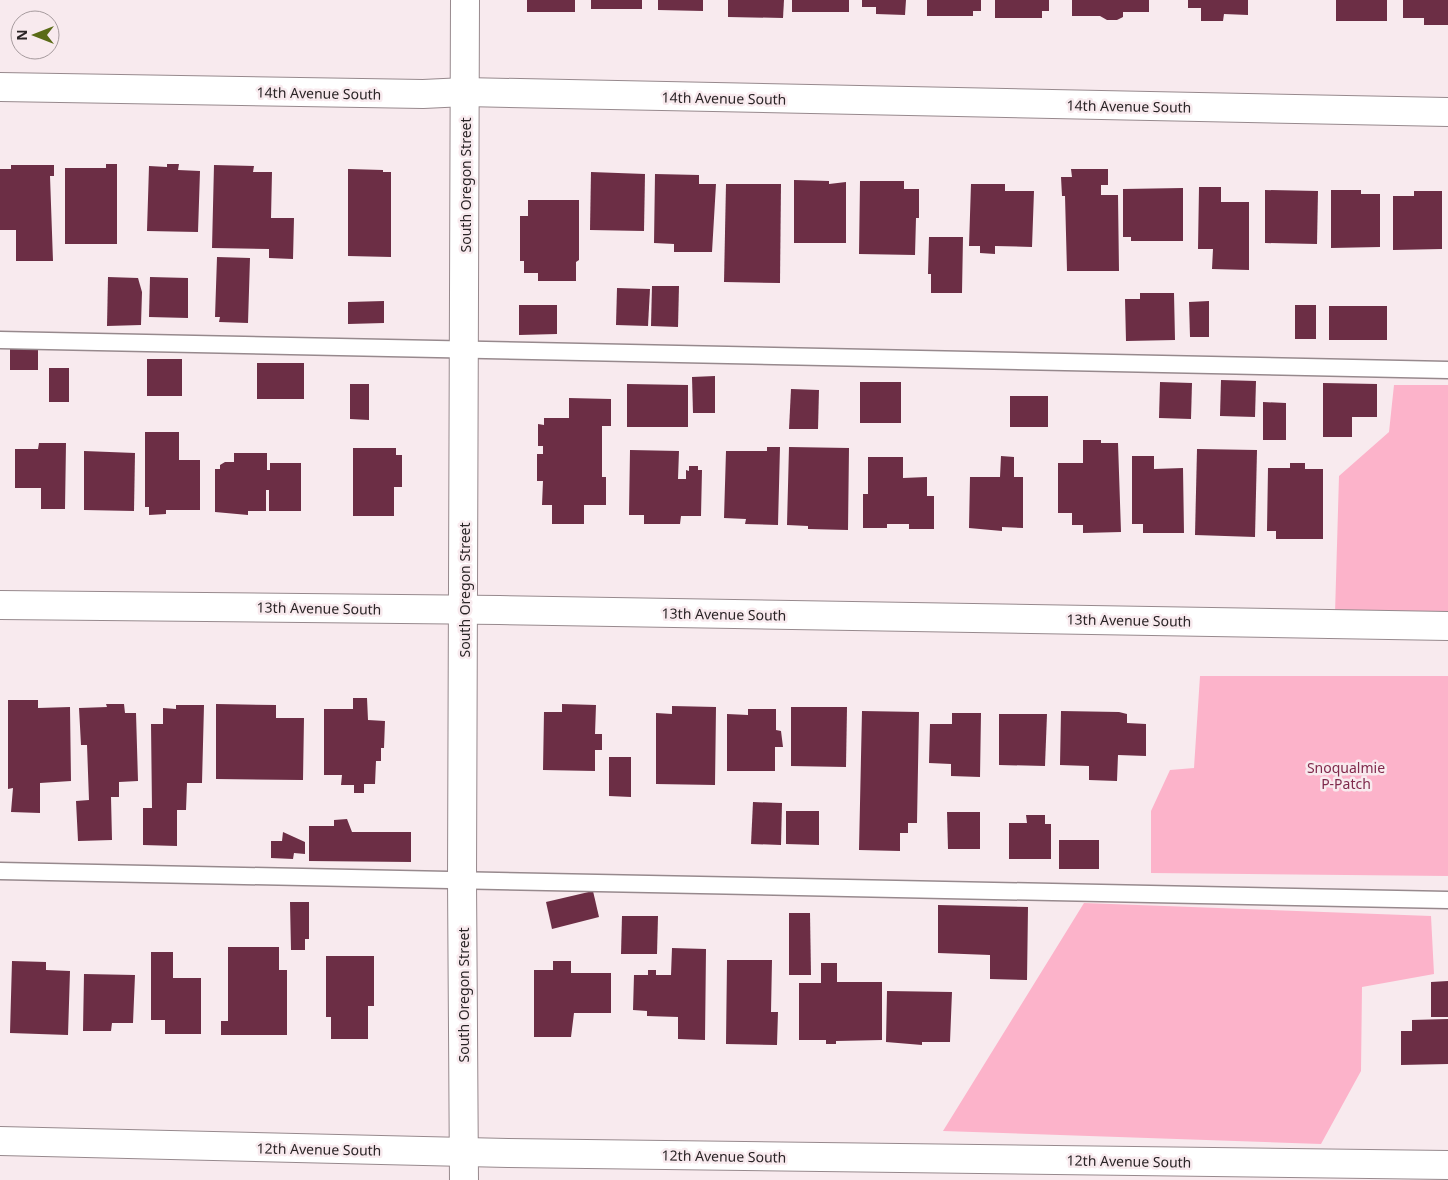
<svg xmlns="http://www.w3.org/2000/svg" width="1448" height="1180" viewBox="0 0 1448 1180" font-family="'Noto Sans',sans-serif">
<rect width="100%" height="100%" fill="#f8eaee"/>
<g fill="#fcb3ca">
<polygon points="1394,385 1448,385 1448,613 1335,614 1339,476 1389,432"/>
<polygon points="1200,676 1448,676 1448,876 1151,873 1151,811 1170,770 1194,768"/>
<polygon points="1084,903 1431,916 1434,974 1362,987 1361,1071 1321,1144 943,1131"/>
</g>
<g fill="#6c2e45">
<rect x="527" y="0" width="48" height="12"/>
<rect x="591" y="0" width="51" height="9"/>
<polygon points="658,0 703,0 703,11 658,10"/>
<polygon points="728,0 784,0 783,18 728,17"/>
<rect x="792" y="0" width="57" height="12"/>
<polygon points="862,0 906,0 905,15 876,14 876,7 862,7"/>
<polygon points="927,0 981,0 981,11 973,11 973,16 927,16"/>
<polygon points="995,0 1049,0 1049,11 1042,11 1042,18 995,18"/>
<polygon points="1072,0 1149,0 1149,12 1123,12 1123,17 1117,20 1107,20 1100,16 1072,16"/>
<polygon points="1188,0 1248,0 1248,15 1224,14 1223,21 1201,21 1201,8 1188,8"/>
<rect x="1336" y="0" width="51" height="21"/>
<polygon points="1403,0 1448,0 1448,25 1424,25 1424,18 1403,18"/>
<polygon points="106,164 117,164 117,244 65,244 65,168 106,168"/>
<polygon points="167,164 179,164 178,170 200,171 198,232 147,231 149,166 167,167"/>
<polygon points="11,165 54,165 54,176 50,176 53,261 16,261 16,230 0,230 0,169 11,169"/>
<polygon points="214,165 254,166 253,172 272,172 271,218 294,218 293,259 269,258 269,249 212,248"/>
<polygon points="348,169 383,170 383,172 391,172 391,257 348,256"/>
<polygon points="1071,169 1108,169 1108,185 1101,185 1101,195 1118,195 1119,271 1067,271 1065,196 1062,196 1061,177 1072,177"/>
<polygon points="591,172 645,174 644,231 590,230"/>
<polygon points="655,174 699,175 699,184 716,184 712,252 674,252 674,244 654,243"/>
<polygon points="794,180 829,181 829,184 846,182 846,243 794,243"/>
<polygon points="860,181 904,181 904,189 919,189 919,218 916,218 915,255 859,254"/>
<polygon points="726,184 781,184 780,283 724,282"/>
<polygon points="971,184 1005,184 1005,191 1034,191 1032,247 995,246 995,254 980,253 980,246 969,246"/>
<polygon points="1199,187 1221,187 1221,202 1249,202 1249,270 1212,269 1213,249 1198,249"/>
<polygon points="1183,188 1183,241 1131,241 1131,237 1123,237 1123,189"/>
<polygon points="1265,190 1318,191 1317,244 1265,243"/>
<polygon points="1331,190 1361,190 1361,194 1380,194 1380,247 1331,248"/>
<polygon points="1414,191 1442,191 1442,249 1393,250 1393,196 1414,196"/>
<polygon points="528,200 579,200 579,260 576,262 576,281 538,281 538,273 524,273 524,261 520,261 520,216 528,216"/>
<polygon points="929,237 963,237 962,293 931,293 931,274 928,274"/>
<polygon points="217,257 250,258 248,323 219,322 220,317 215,317"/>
<polygon points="108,277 138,278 142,292 141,325 107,326"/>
<polygon points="150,277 188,278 188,318 149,317"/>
<polygon points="652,286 679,286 678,327 651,326"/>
<polygon points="617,288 650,289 648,326 616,325"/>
<polygon points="1140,293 1174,293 1175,340 1126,341 1125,299 1140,299"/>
<polygon points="384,301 384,323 348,324 348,302"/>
<polygon points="1209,301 1209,337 1190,337 1189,302"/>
<polygon points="519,305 557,305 557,334 519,335"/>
<rect x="1295" y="305" width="21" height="34"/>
<rect x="1329" y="306" width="58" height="34"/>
<rect x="10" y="349" width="28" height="21"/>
<rect x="147" y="359" width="35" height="37"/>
<rect x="257" y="363" width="47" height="36"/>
<rect x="49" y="368" width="20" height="34"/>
<polygon points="715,376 715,413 693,413 692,377"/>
<polygon points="1221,380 1256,381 1255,417 1220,416"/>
<rect x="860" y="382" width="41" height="41"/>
<polygon points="1160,382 1192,383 1191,419 1159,418"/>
<polygon points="1323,383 1377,384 1377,417 1352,417 1352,437 1323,437"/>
<polygon points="350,384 369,384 369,420 350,419"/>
<polygon points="627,384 688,385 688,427 627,427"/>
<polygon points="791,389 819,390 818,429 789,429"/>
<rect x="1010" y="396" width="38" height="31"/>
<polygon points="569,398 611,399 611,426 602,426 602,477 606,477 606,505 584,505 584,524 552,524 552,505 542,505 543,481 537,481 537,454 543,454 543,446 538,446 538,424 544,425 544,418 569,418"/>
<polygon points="1263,402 1286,403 1286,440 1263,440"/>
<polygon points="145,432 179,432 179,460 200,460 200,510 166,510 166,514 149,515 149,507 145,507"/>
<polygon points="1083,440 1101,440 1101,443 1118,443 1121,532 1083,533 1083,525 1072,525 1072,513 1058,513 1058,463 1083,463"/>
<polygon points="39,443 66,443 65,509 41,509 41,488 15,488 15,449 38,449"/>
<polygon points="767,447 780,447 778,525 745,524 746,519 724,518 726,451 767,451"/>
<polygon points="789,447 849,448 848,530 808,529 808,526 787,525"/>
<polygon points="353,448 396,448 396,455 402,455 402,487 394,487 394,516 353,516"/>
<polygon points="1197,449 1257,450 1255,537 1195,535"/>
<polygon points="630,450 679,451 678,479 686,479 686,470 689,471 689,466 698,466 698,470 702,470 701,516 681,516 680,524 644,524 644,515 629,515"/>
<polygon points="84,451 135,453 134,511 84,510"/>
<polygon points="234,453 267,453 267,470 270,470 270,463 301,463 301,511 269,511 269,490 266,490 266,511 248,511 248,515 215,512 215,469 220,469 220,465 225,462 234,462"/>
<polygon points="1001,456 1014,457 1014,477 1023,477 1023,528 1002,527 1002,531 969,528 970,477 1000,477"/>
<polygon points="1132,456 1154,456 1154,469 1183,468 1184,533 1143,533 1143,524 1132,524"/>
<polygon points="868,457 903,457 903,478 927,477 927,496 934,496 934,529 909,529 909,524 887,524 887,528 863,528 863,494 868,494"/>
<polygon points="1290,463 1305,463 1305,469 1323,469 1323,539 1276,539 1276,531 1267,531 1268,468 1290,468"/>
<polygon points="353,698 367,698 368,720 385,721 384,748 381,748 381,761 376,761 375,784 364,784 364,793 354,793 354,785 341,785 342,775 324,775 324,709 353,709"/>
<polygon points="8,700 38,700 38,708 70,707 71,781 40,783 40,813 11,812 13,788 8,789"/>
<polygon points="106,704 124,704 125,713 136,713 138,781 119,782 119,797 111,797 112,840 78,841 76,801 89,800 87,745 81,745 79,708 107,707"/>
<polygon points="216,704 276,705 276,718 304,718 303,780 216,779"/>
<polygon points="562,704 596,705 595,734 602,734 602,750 595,750 595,771 543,770 544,712 562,712"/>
<polygon points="176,705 204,705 202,783 187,783 186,810 177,810 177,846 143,845 143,808 152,808 151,724 163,724 163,708 176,709"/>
<polygon points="672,706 716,707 715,785 656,784 656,713 672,714"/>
<polygon points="791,707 847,707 846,767 791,766"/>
<polygon points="748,709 776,709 776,730 781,731 783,747 775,747 775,771 727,771 727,714 748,715"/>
<polygon points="862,711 919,712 917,823 908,823 908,833 900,833 900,851 859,850"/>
<polygon points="1061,711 1119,712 1127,714 1127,723 1146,724 1146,756 1118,755 1117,781 1089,780 1089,766 1060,765"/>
<polygon points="952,713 981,713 980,777 951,776 951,764 929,763 930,724 952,724"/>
<polygon points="999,714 1047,714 1045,766 999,765"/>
<polygon points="609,757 631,757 631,797 609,796"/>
<polygon points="753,802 782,803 781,845 751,844"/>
<polygon points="786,811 819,811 819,845 786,844"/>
<polygon points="947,812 980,812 980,849 948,849"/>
<polygon points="1026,815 1045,815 1045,824 1051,824 1051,859 1009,859 1009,823 1027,823"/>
<polygon points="347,819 352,832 411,832 411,862 309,861 309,826 334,826 334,820"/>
<polygon points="283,832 305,842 305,854 294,853 293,859 271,858 271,841 282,841"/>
<rect x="1059" y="840" width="40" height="29"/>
<polygon points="593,891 599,917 552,929 546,902"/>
<polygon points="290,902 309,902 309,939 305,939 305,950 291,950"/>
<polygon points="938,905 1028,907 1027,980 990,979 990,955 938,953"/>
<polygon points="789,913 810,913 811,975 789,975"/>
<polygon points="622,916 658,916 657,954 621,954"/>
<polygon points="228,947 279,947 279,970 287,970 287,1035 221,1035 221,1021 228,1021"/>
<polygon points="672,948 706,949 705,1040 678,1039 678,1017 647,1016 647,1011 633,1010 634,975 648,975 648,970 656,970 656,975 671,975"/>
<polygon points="151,952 173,952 173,978 201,978 201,1034 165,1034 165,1020 151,1020"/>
<polygon points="326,956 374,956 374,1006 368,1006 368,1039 331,1039 331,1017 326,1017"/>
<polygon points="727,960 772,960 771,1012 778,1012 777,1045 726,1044"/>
<polygon points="12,961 46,962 46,970 70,971 68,1035 10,1033"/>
<polygon points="553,961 571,961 571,973 611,973 611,1013 574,1013 571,1037 534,1037 534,970 553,970"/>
<polygon points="821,963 837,963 837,982 882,982 882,1040 836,1041 836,1044 826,1044 826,1040 799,1040 799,983 821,983"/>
<polygon points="84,974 135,975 133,1023 112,1023 111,1031 83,1031"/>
<polygon points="1448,981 1448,1017 1431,1017 1431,982"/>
<polygon points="887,991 952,992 950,1042 922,1042 922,1045 886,1042"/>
<polygon points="1448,1019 1448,1064 1401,1065 1401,1031 1412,1031 1412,1020"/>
</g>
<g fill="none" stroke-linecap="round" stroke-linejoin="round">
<defs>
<g id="lane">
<polyline points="0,340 1448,370"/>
<polyline points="0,871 1448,900"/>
</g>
<g id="street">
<polyline points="0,87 423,94 465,92 1448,112"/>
<polyline points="0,605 499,610 1448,626"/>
<polyline points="0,1141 508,1153 1448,1165"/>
<polyline points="464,1180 462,880 465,0"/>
</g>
</defs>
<use href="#lane" stroke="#97898d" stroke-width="19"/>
<use href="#street" stroke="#97898d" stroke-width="30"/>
<use href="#lane" stroke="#fff" stroke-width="16"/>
<use href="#street" stroke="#fff" stroke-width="28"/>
</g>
<g text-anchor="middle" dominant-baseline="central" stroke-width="5" stroke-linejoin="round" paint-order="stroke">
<g font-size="14" fill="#2a2426" stroke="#f8eaee">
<text transform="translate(319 93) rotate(1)">14th Avenue South</text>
<text transform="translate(724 98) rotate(1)">14th Avenue South</text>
<text transform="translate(1129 106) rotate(1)">14th Avenue South</text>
<text transform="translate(465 185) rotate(-90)">South Oregon Street</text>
<text transform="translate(464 590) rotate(-90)">South Oregon Street</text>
<text transform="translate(319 608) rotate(1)">13th Avenue South</text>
<text transform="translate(724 614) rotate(1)">13th Avenue South</text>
<text transform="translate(1129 620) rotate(1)">13th Avenue South</text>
<text transform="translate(463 995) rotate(-90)">South Oregon Street</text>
<text transform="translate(319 1149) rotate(1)">12th Avenue South</text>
<text transform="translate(724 1156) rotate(1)">12th Avenue South</text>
<text transform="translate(1129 1161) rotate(1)">12th Avenue South</text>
</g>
<g font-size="14" fill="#7f2a4c" stroke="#f8eaee">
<text x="1346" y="767">Snoqualmie<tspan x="1346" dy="16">P-Patch</tspan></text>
</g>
</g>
<g transform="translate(35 35) rotate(270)"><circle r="24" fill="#f8eaee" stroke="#a69b9e"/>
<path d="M0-4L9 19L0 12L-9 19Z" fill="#5a6b16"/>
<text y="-8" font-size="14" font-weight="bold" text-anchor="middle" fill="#2a2426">N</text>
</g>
</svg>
